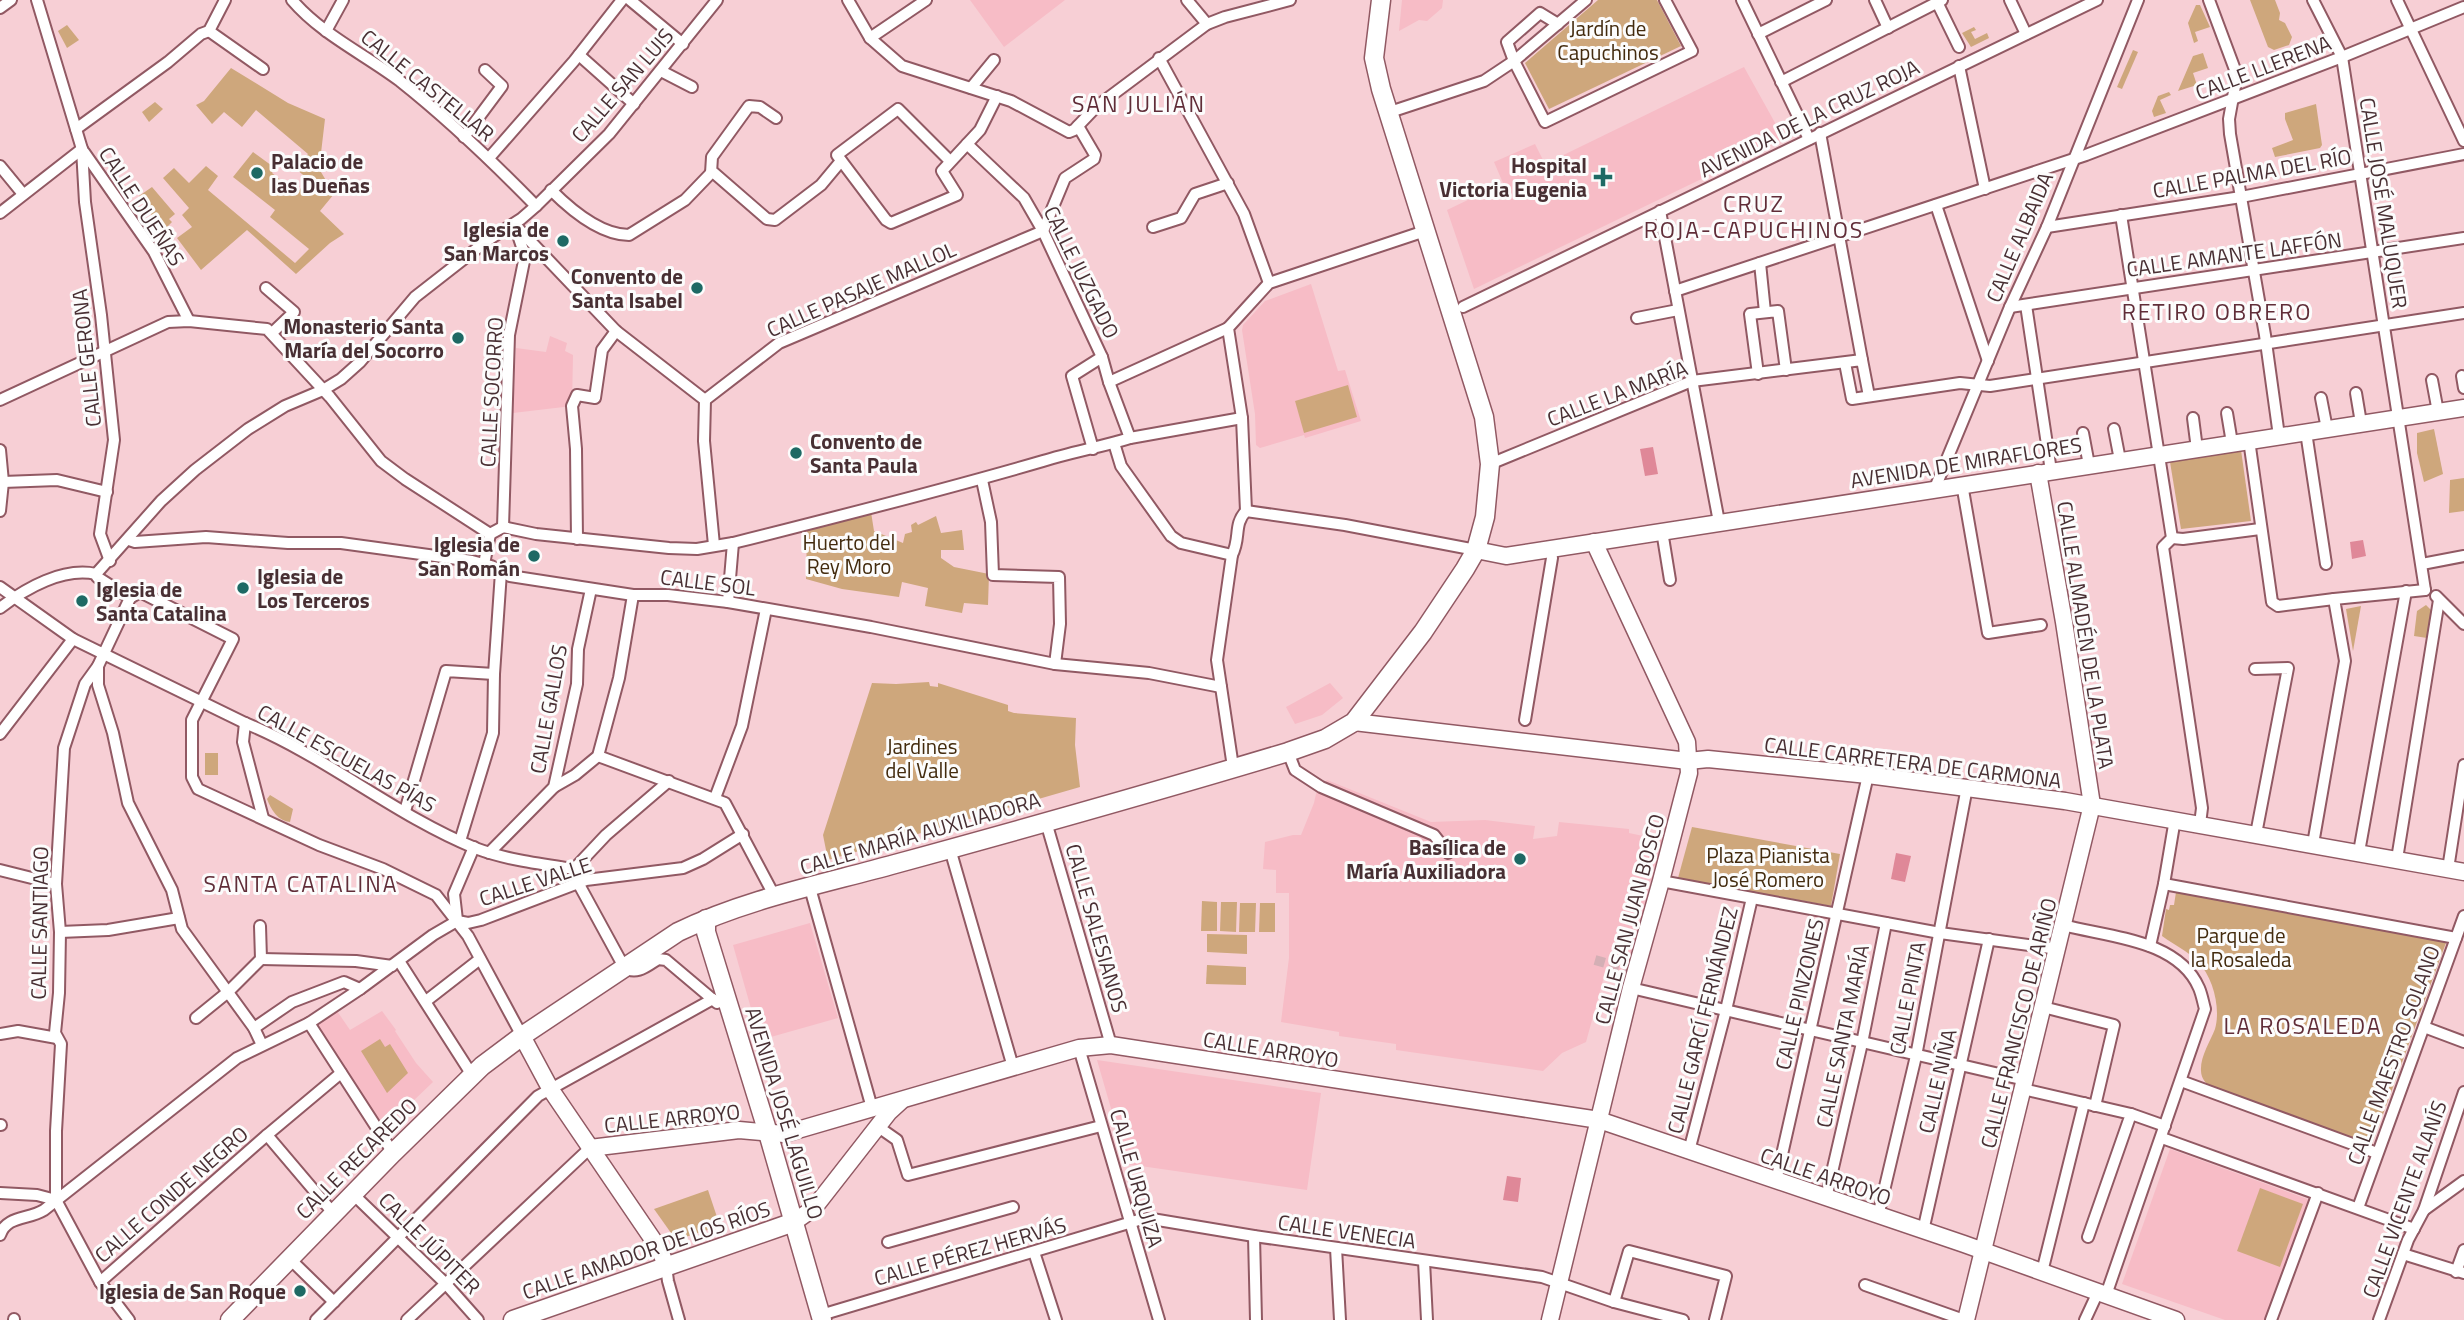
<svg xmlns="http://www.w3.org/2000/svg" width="2464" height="1320" viewBox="0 0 2464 1320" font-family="'Titillium Web',sans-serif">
<rect width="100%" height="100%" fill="#f7cfd5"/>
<g fill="#f7bcc6">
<polygon points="970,0 1065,0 1004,47"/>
<polygon points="1402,0 1443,0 1442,8 1427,21 1419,20 1399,31"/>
<polygon points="1744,67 1784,139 1474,289 1447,210 1503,183 1494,162 1535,144 1545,164"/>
<polygon points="1311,284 1338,371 1345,370 1361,421 1305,438 1304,435 1260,448 1256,445 1255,414 1242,330 1243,325 1265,301"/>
<polygon points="550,336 567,343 565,351 573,355 572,406 513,413 516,348 546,352"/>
<polygon points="1330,683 1343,698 1322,715 1295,724 1286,707"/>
<polygon points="1327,780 1431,822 1485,820 1535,826 1533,839 1557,836 1559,822 1629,829 1629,833 1662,840 1625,977 1605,973 1586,1042 1562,1053 1543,1071 1396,1050 1396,1044 1339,1036 1339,1032 1281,1022 1289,958 1289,893 1276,893 1276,870 1263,869 1265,842 1293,835 1301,835 1314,803 1316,794"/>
<polygon points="810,923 838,1018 760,1040 733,945"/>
<polygon points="337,1011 350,1030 382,1011 396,1030 395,1031 416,1063 433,1082 389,1124 378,1122 316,1025"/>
<polygon points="1097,1060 1321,1093 1307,1190 1127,1164"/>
<polygon points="2170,1149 2313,1201 2268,1320 2225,1320 2122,1284"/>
</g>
<g fill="#cea77c">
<polygon points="1598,0 1657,0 1681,46 1549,109 1525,63"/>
<polygon points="2250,0 2275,0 2280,13 2279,20 2285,23 2292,37 2289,45 2274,50 2268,47"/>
<polygon points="2196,5 2200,5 2210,27 2195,32 2198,41 2194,43 2188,23"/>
<polygon points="67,25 79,40 67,48 58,31"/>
<polygon points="1974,27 1976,30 1971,32 1975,39 1987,33 1989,38 1971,47 1962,33"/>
<polygon points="2133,50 2138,52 2122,89 2117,87"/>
<polygon points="2203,53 2208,68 2193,73 2197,85 2178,91 2193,56"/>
<polygon points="231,68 288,103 325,119 321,153 325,158 318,167 334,194 320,211 344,234 330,243 296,274 247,230 201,270 177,238 192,227 182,215 189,208 163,178 174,168 189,183 206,166 218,176 208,190 295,263 309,249 270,217 275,210 233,177 253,152 275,168 272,173 297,193 308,179 296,169 308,154 256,110 242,127 224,112 212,124 196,105 204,101"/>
<polygon points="2169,92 2171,95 2160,100 2166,113 2154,117 2152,111 2158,96"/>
<polygon points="155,102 163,109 149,122 142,112"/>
<polygon points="2316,104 2322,145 2320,148 2275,157 2272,148 2293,140 2285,119 2285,113"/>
<polygon points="152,187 175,214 169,219 172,222 165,229 161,223 158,225 139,196"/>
<polygon points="1348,385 1357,417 1304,433 1295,401"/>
<polygon points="2434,429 2443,474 2424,482 2417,453 2417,433"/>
<polygon points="2241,450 2251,521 2181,529 2170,462"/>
<polygon points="2464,478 2464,511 2449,513 2450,480"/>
<polygon points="871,512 874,531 903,543 905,534 912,532 911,525 916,522 918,525 936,516 941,533 962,530 964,550 941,550 941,558 954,567 989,574 988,605 964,603 962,613 925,606 928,588 902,582 899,597 842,589 806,579 807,530"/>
<polygon points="2426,605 2431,610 2427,638 2414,636 2417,611"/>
<polygon points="2361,606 2353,651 2346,609"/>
<polygon points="929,682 930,686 938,687 938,683 1008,705 1008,711 1014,713 1076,718 1075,745 1080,787 828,860 823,835 872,683 896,684"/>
<rect x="205" y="753" width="13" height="22"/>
<path d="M270,795L293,809L290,822C278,821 271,810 267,799Z"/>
<polygon points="1692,827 1840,854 1831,906 1678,878"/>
<path d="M2176,892L2447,940L2371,1147L2212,1089C2207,1084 2201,1079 2201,1071C2200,1057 2210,1042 2215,1029C2221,1008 2213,977 2198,962C2188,951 2174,945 2162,936L2166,909L2169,910L2170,905H2174Z"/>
<polygon points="1202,901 1217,902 1217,931 1201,931"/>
<polygon points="1221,902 1237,902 1236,932 1220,931"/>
<polygon points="1240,903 1256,903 1255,932 1239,932"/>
<polygon points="1260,903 1275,903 1275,932 1259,932"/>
<polygon points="1207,934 1247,935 1247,954 1207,952"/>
<polygon points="1207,965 1246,967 1246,985 1206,984"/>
<polygon points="380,1039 385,1047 390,1044 408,1073 387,1093 361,1051"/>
<polygon points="2260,1188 2303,1204 2280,1267 2237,1251"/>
<polygon points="708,1190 720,1226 676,1240 654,1209"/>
</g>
<g fill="#df8898">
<polygon points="1653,447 1658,474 1645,476 1640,449"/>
<polygon points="2363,540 2366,556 2352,559 2350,542"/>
<polygon points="1896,853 1911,856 1905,882 1891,879"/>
<polygon points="1507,1176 1521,1178 1518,1202 1503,1200"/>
</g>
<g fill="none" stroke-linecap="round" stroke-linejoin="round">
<polyline stroke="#d4afb5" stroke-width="10" stroke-dasharray="10 5" stroke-linecap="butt" points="1595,960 1627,969"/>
<defs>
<g id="street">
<polyline points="37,0 82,149 85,202 101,315 114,440 100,534 110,561"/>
<path d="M292,0C321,34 364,54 400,81C448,119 493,162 536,206"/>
<polyline points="630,0 683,44"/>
<polyline points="848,0 870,38 902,66 1011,101 1069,132 1074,130 1096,107 1207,24 1225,17 1290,0"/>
<polyline points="1187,0 1207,24"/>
<polyline points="1742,0 1809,139"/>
<polyline points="1875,0 1888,28"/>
<polyline points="1936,0 1959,47"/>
<polyline points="2010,0 2026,34"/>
<polyline points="2209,0 2237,75 2229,119 2230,134 2265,335 2279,436"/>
<polyline points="2313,0 2342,57 2425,590"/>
<polyline points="2397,0 2464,141"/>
<polyline points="0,8 11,0"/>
<polyline points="1558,24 1540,13 1507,42 1514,61 1545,122 1692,51 1665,0"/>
<polyline points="209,31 263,69"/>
<polyline points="326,31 343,0"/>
<polyline points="1758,34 1826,0"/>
<polyline points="870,38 926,0"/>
<polyline points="579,55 634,104"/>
<polyline points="1159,58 1244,214 1269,283"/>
<polyline points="1959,66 1985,189"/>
<polyline points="661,71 692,87"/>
<polyline points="1781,82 1942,0"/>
<polyline points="971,88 994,60"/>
<polyline points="1387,113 1484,81 1514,61 1586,0"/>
<polyline points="76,129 168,62 201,34 209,31 225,0"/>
<polyline points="1820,133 1862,360"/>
<polyline points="464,137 502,86 485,70"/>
<polyline points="967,144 1024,198 1043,231 1102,357"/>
<polyline points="84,152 154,252 189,321"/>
<polyline points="489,158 574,61 622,0"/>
<polyline points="950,161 898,109 837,155 886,220 891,223 957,195 942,171 980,130 997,96"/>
<polyline points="0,166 23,194"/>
<polyline points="711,173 712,157 749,106 760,107 776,118"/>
<path d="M551,190C571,210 600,235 629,235L685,200L711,173H714L767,219L775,220L821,185L841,161"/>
<polyline points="1936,205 1988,361"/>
<polyline points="1660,211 1719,522"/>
<polyline points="0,213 82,149"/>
<polyline points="2121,215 2172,538 2163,547 2202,808 2200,824"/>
<polyline points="514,224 616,331 705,400 704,441 714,545"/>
<polyline points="1153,227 1181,218 1195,194 1228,183"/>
<polyline points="2047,227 2241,197 2464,154"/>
<polyline points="1760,263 1765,312"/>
<polyline points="266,288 294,312 273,332"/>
<polyline points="1675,291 2086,155 2342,57 2464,7"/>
<polyline points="2026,305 2051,471"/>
<polyline points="1463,307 2097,0"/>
<polyline points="2010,307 2464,238"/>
<polyline points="1637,318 1678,310"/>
<polyline points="1845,363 1852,399 1960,383 1990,386 2464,313"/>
<polyline points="1758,374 1750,314 1778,311 1786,370"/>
<polyline points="2462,376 2464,388"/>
<polyline points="2432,380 2438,412"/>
<polyline points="1109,382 1228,328"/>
<polyline points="2356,393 2361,423"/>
<polyline points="2321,398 2327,429"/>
<polyline points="0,400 168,322 189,321 267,329 330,397 381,461 405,479 490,534 503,527"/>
<polyline points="705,400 779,343 1043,231 1065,178 1094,159 1095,155 1078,126"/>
<polyline points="2227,413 2232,443"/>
<polyline points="2193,418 2197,449"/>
<polyline points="2114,429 2120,460"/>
<polyline points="2306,432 2326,564"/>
<polyline points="2083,433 2089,465"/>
<polyline points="1130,438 1242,418"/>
<polyline points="2249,440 2272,602 2278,606 2334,599"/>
<polyline points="1114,443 1121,466 1171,536 1181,543 1232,555 1217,660 1233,767"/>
<polyline points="0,450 3,482 0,511"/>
<polyline points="1490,464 1692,381 1862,360 1869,396"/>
<polyline points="982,480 991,522 993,575 1059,577 1060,624 1055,664"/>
<polyline points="3,482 57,480 107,492"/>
<polyline points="1962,484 1988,633 2041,625"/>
<polyline points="1935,488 2010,307 2047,227 2138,0"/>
<polyline points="1246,511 1345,525 1476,550"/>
<path d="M503,527L536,534L669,548L697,549L733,543C837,517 940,491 1043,461C1072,452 1101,447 1130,438L1109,382L1102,357L1072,376L1093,449"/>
<polyline points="503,527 509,335 524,261 524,253 516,229"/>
<polyline points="1662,531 1670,580"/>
<polyline points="2172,538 2183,539 2260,529"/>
<polyline points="577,539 576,449 572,406 577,395 595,398 602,350 616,331"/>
<polyline points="129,540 135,542 206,537 288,543 341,543 472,561 491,566 510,576 633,595 668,595 728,602 871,627 1055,664 1149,673 1221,687"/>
<path d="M1232,555C1241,538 1233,525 1246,511L1242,418L1228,328L1269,283L1425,231"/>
<polyline points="484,564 490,534"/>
<polyline points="2422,564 2464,556"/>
<polyline points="96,574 161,501 195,470 248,429 285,406 323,390 341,379 360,362 415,297 488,240 521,219 536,206 609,134 717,0"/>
<polyline points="96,574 97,577 130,598"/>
<path d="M0,587L73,639L245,723C326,756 394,815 475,848C507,860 540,864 574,869"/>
<polyline points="2436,596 2464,624"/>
<polyline points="728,602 733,543"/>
<path d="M0,608C26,588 63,567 96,574"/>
<polyline points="98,666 98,685 113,733 128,803 172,890 182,929 254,1028 262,1045"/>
<polyline points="2255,669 2288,668 2256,834"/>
<polyline points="1525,720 1552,558"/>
<polyline points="245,723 243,742 263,818"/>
<polyline points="0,734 73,639"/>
<polyline points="1288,752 1295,770 1321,787 1434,835 1448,853"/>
<polyline points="598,756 725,803 775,897"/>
<polyline points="554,787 575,775 598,756 619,678 633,595"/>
<polyline points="715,798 742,726 766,609"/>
<polyline points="405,811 446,671 494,674"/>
<polyline points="1046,822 1111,1045"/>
<polyline points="460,841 493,733 494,674 501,572"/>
<polyline points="2313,844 2345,661 2334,599 2425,590"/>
<polyline points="950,849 1013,1067"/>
<polyline points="2359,852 2406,591"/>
<polyline points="489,853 554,787 577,684 578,649 591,589"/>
<polyline points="2397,859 2439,600"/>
<polyline points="574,869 606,835 669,781"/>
<polyline points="2448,869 2464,765"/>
<polyline points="0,870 56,884"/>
<path d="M576,879L624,967C636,976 647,966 658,959L666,960L717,1003"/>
<polyline points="1661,881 1940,933 2058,949"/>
<polyline points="2164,884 2456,938"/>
<polyline points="810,888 872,1108"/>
<polyline points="457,920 454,894 474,847"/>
<polyline points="457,921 468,923 481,920 586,880 683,868 703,859 743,834"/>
<path d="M2063,925C2107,937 2178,939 2199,988C2202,995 2203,1002 2205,1009L2106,1295"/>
<polyline points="60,932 108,930 179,918"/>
<polyline points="2150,946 2164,884 2175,819"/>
<polyline points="261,959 356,961 392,966"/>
<polyline points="399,961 472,1075"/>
<polyline points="1631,988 2025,1080"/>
<polyline points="426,1001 480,959"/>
<polyline points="2043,1007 2114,1025 2095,1106"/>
<polyline points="196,1018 228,992 261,959 260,926"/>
<polyline points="309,1023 393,1153"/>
<polyline points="2424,1027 2464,1042"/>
<polyline points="254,1028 292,1002 344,982 360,989"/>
<polyline points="0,1034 18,1031 57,1038"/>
<polyline points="1079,1048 1159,1320"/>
<polyline points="2181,1081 2377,1153"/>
<polyline points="2023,1089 2131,1114 2088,1237"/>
<polyline points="2131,1114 2165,1126"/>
<polyline points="0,1125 1,1125"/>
<polyline points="877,1126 897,1140 908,1175 1101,1126"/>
<polyline points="267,1135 334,1214"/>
<polyline points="2162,1138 2414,1229"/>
<polyline points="1689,1151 1726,1010 1752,898"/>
<polyline points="1776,1181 1868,775"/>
<polyline points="0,1193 37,1195 56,1200"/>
<polyline points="353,1194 446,1284 478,1320"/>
<polyline points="1826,1198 1862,1043 1886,923"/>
<polyline points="2358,1208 2464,916"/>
<polyline points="2424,1210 2464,1181"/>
<polyline points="1878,1216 1916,1056 1967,787"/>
<polyline points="1923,1231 1989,939"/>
<path d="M0,1235C7,1215 28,1220 44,1210L237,1058L309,1023L360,989L433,935L457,921"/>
<polyline points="1254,1236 1256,1320"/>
<polyline points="888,1242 1013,1207"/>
<polyline points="1336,1248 1340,1320"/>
<polyline points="1034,1252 1056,1320"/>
<polyline points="2403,1254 2464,1273"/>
<polyline points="290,1259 334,1302"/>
<polyline points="1424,1261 1427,1320"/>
<polyline points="666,1266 668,1281 679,1320"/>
<polyline points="2042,1272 2084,1103"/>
<polyline points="2456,1272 2464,1250"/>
<polyline points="100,1282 267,1135 341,1073"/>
<polyline points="1865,1285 1964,1320"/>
<polyline points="1614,1302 1629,1251 1726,1276 1715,1320"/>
<polyline points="821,1315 1142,1219 1152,1219 1254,1236 1542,1277 1614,1302 1683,1320"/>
<polyline points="14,1320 14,1319"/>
<polyline points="129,1320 100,1282 56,1200 56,1131 61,1044 55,1033 59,993 60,932 56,884 64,748 85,684 98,666 130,598 140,592 233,639 192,720 192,777 198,789 319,845 383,869 436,895 468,936 522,1036"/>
<polyline points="316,1320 538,1096 713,999"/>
<polyline points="407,1320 590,1148"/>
<polyline points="2085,1320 2098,1292"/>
<polyline points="2271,1320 2318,1193"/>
<polyline points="2379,1320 2408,1240 2424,1210 2464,1092"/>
</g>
<g id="secondary">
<polyline points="1476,550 1506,556 2464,408"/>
<polyline points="1354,722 1688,761 1708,759 1868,775 2065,801 2464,872"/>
<polyline points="522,1036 551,1090 660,1250 666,1266"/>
<polyline points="590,1148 739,1130 784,1134 1079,1048 1111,1045 1599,1120 1964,1244 2176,1320"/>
<polyline points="794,1222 814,1208 889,1112 901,1101"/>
<polyline points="1550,1320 1631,988 1661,881 1689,773 1687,742 1594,542"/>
<polyline points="1966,1320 2092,805 2064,622 2038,473"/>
</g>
<g id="primary">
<polyline points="706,919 706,932 768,1133 822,1320"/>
<path d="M230,1320L393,1153L482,1066L522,1036L678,932C746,899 823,884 895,864C1027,828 1158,791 1288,752L1325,739L1354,722L1423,632L1465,569L1476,550L1485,517L1490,464L1484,417L1381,89L1374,58L1381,0"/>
<polyline points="513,1320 794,1222"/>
</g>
</defs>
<use href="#street" stroke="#915963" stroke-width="14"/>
<use href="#secondary" stroke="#915963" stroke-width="19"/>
<use href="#primary" stroke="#915963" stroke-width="21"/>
<use href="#street" stroke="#fff" stroke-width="10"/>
<use href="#secondary" stroke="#fff" stroke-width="16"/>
<use href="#primary" stroke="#fff" stroke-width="18"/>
</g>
<g fill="#1e6964" stroke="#fcfcfc" stroke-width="2.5">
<circle cx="257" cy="173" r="7"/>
<path d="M1599.5 166.5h7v7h7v7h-7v7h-7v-7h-7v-7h7z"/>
<circle cx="563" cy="241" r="7"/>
<circle cx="697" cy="288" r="7"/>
<circle cx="458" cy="338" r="7"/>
<circle cx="796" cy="453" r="7"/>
<circle cx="534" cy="556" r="7"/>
<circle cx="243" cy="588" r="7"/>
<circle cx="82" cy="601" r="7"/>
<circle cx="1520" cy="859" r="7"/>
<circle cx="300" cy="1291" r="7"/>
</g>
<g text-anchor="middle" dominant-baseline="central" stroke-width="6" stroke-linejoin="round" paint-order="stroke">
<g font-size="21" fill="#432b0e" stroke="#fcfcfc">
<text x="1608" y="28">Jardín de<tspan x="1608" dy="24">Capuchinos</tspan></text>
<text x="849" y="542">Huerto del<tspan x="849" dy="24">Rey Moro</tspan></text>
<text x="922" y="746">Jardines<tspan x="922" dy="24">del Valle</tspan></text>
<text x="1768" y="855">Plaza Pianista<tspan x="1768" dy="24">José Romero</tspan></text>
<text x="2241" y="935">Parque de<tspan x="2241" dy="24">la Rosaleda</tspan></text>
</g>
<g font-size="21" fill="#482f33" stroke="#fcfcfc">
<text transform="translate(2263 67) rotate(-21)">CALLE LLERENA</text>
<text transform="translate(428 85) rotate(39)">CALLE CASTELLAR</text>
<text transform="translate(622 85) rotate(-49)">CALLE SAN LUIS</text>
<text transform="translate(1809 118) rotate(-26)">AVENIDA DE LA CRUZ ROJA</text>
<text transform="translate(2252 173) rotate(-10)">CALLE PALMA DEL RÍO</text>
<text transform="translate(2384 203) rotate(81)">CALLE JOSÉ MALUQUER</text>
<text transform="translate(142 206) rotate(57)">CALLE DUEÑAS</text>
<text transform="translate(2019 237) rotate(-67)">CALLE ALBAIDA</text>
<text transform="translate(2234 254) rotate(-8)">CALLE AMANTE LAFFÓN</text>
<text transform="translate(1082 272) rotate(64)">CALLE JUZGADO</text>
<text transform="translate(861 289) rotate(-24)">CALLE PASAJE MALLOL</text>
<text transform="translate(86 358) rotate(-96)">CALLE GERONA</text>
<text transform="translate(491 392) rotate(-87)">CALLE SOCORRO</text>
<text transform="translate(1617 393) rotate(-21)">CALLE LA MARÍA</text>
<text transform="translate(1966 462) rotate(-9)">AVENIDA DE MIRAFLORES</text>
<text transform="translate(708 582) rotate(7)">CALLE SOL</text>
<text transform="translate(2086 635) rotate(81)">CALLE ALMADÉN DE LA PLATA</text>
<text transform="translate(548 709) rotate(-80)">CALLE GALLOS</text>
<text transform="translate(347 758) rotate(29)">CALLE ESCUELAS PÍAS</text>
<text transform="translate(1913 762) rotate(7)">CALLE CARRETERA DE CARMONA</text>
<text transform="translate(920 833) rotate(-16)">CALLE MARÍA AUXILIADORA</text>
<text transform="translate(535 881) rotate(-18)">CALLE VALLE</text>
<text transform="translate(1629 919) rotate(-75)">CALLE SAN JUAN BOSCO</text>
<text transform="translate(39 923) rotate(-89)">CALLE SANTIAGO</text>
<text transform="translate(1097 928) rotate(74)">CALLE SALESIANOS</text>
<text transform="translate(1799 994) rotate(-77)">CALLE PINZONES</text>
<text transform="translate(1907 998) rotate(-79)">CALLE PINTA</text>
<text transform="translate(1702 1020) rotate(-76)">CALLE GARCÍ FERNÁNDEZ</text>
<text transform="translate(2018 1023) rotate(-76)">CALLE FRANCISCO DE ARIÑO</text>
<text transform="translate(1842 1036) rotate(-78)">CALLE SANTA MARÍA</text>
<text transform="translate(1271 1049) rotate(9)">CALLE ARROYO</text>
<text transform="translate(2393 1055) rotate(-70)">CALLE MAESTRO SOLANO</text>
<text transform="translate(1937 1081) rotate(-77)">CALLE NIÑA</text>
<text transform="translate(785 1113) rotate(73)">AVENIDA JOSÉ LAGUILLO</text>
<text transform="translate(672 1118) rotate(-6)">CALLE ARROYO</text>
<text transform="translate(356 1158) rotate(-45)">CALLE RECAREDO</text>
<text transform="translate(1826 1176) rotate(19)">CALLE ARROYO</text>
<text transform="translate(1137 1178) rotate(74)">CALLE URQUIZA</text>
<text transform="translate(171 1194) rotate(-41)">CALLE CONDE NEGRO</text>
<text transform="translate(2404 1199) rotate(-70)">CALLE VICENTE ALANÍS</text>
<text transform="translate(1347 1231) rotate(8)">CALLE VENECIA</text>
<text transform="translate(430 1243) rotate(45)">CALLE JÚPITER</text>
<text transform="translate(646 1250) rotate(-19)">CALLE AMADOR DE LOS RÍOS</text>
<text transform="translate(970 1251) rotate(-16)">CALLE PÉREZ HERVÁS</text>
</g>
<g font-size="21" font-weight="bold" fill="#482f33" stroke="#fcfcfc" text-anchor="end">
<text x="271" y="161" text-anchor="start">Palacio de<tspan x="271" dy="24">las Dueñas</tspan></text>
<text x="1587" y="165">Hospital<tspan x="1587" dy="24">Victoria Eugenia</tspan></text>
<text x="549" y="229">Iglesia de<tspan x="549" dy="24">San Marcos</tspan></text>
<text x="683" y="276">Convento de<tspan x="683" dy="24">Santa Isabel</tspan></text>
<text x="444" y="326">Monasterio Santa<tspan x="444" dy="24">María del Socorro</tspan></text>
<text x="810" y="441" text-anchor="start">Convento de<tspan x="810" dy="24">Santa Paula</tspan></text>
<text x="520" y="544">Iglesia de<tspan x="520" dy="24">San Román</tspan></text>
<text x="257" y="576" text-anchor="start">Iglesia de<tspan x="257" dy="24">Los Terceros</tspan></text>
<text x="96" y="589" text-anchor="start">Iglesia de<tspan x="96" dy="24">Santa Catalina</tspan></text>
<text x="1506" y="847">Basílica de<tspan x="1506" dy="24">María Auxiliadora</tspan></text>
<text x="286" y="1291">Iglesia de San Roque</text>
</g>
<g font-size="23" letter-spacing="2" fill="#602d38" stroke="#fcfcfc">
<text x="1139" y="103">SAN JULIÁN</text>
<text x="1754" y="203">CRUZ<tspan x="1754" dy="26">ROJA-CAPUCHINOS</tspan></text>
<text x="2217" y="311">RETIRO OBRERO</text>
<text x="301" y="883">SANTA CATALINA</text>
<text x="2303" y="1025">LA ROSALEDA</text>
</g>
</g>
</svg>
